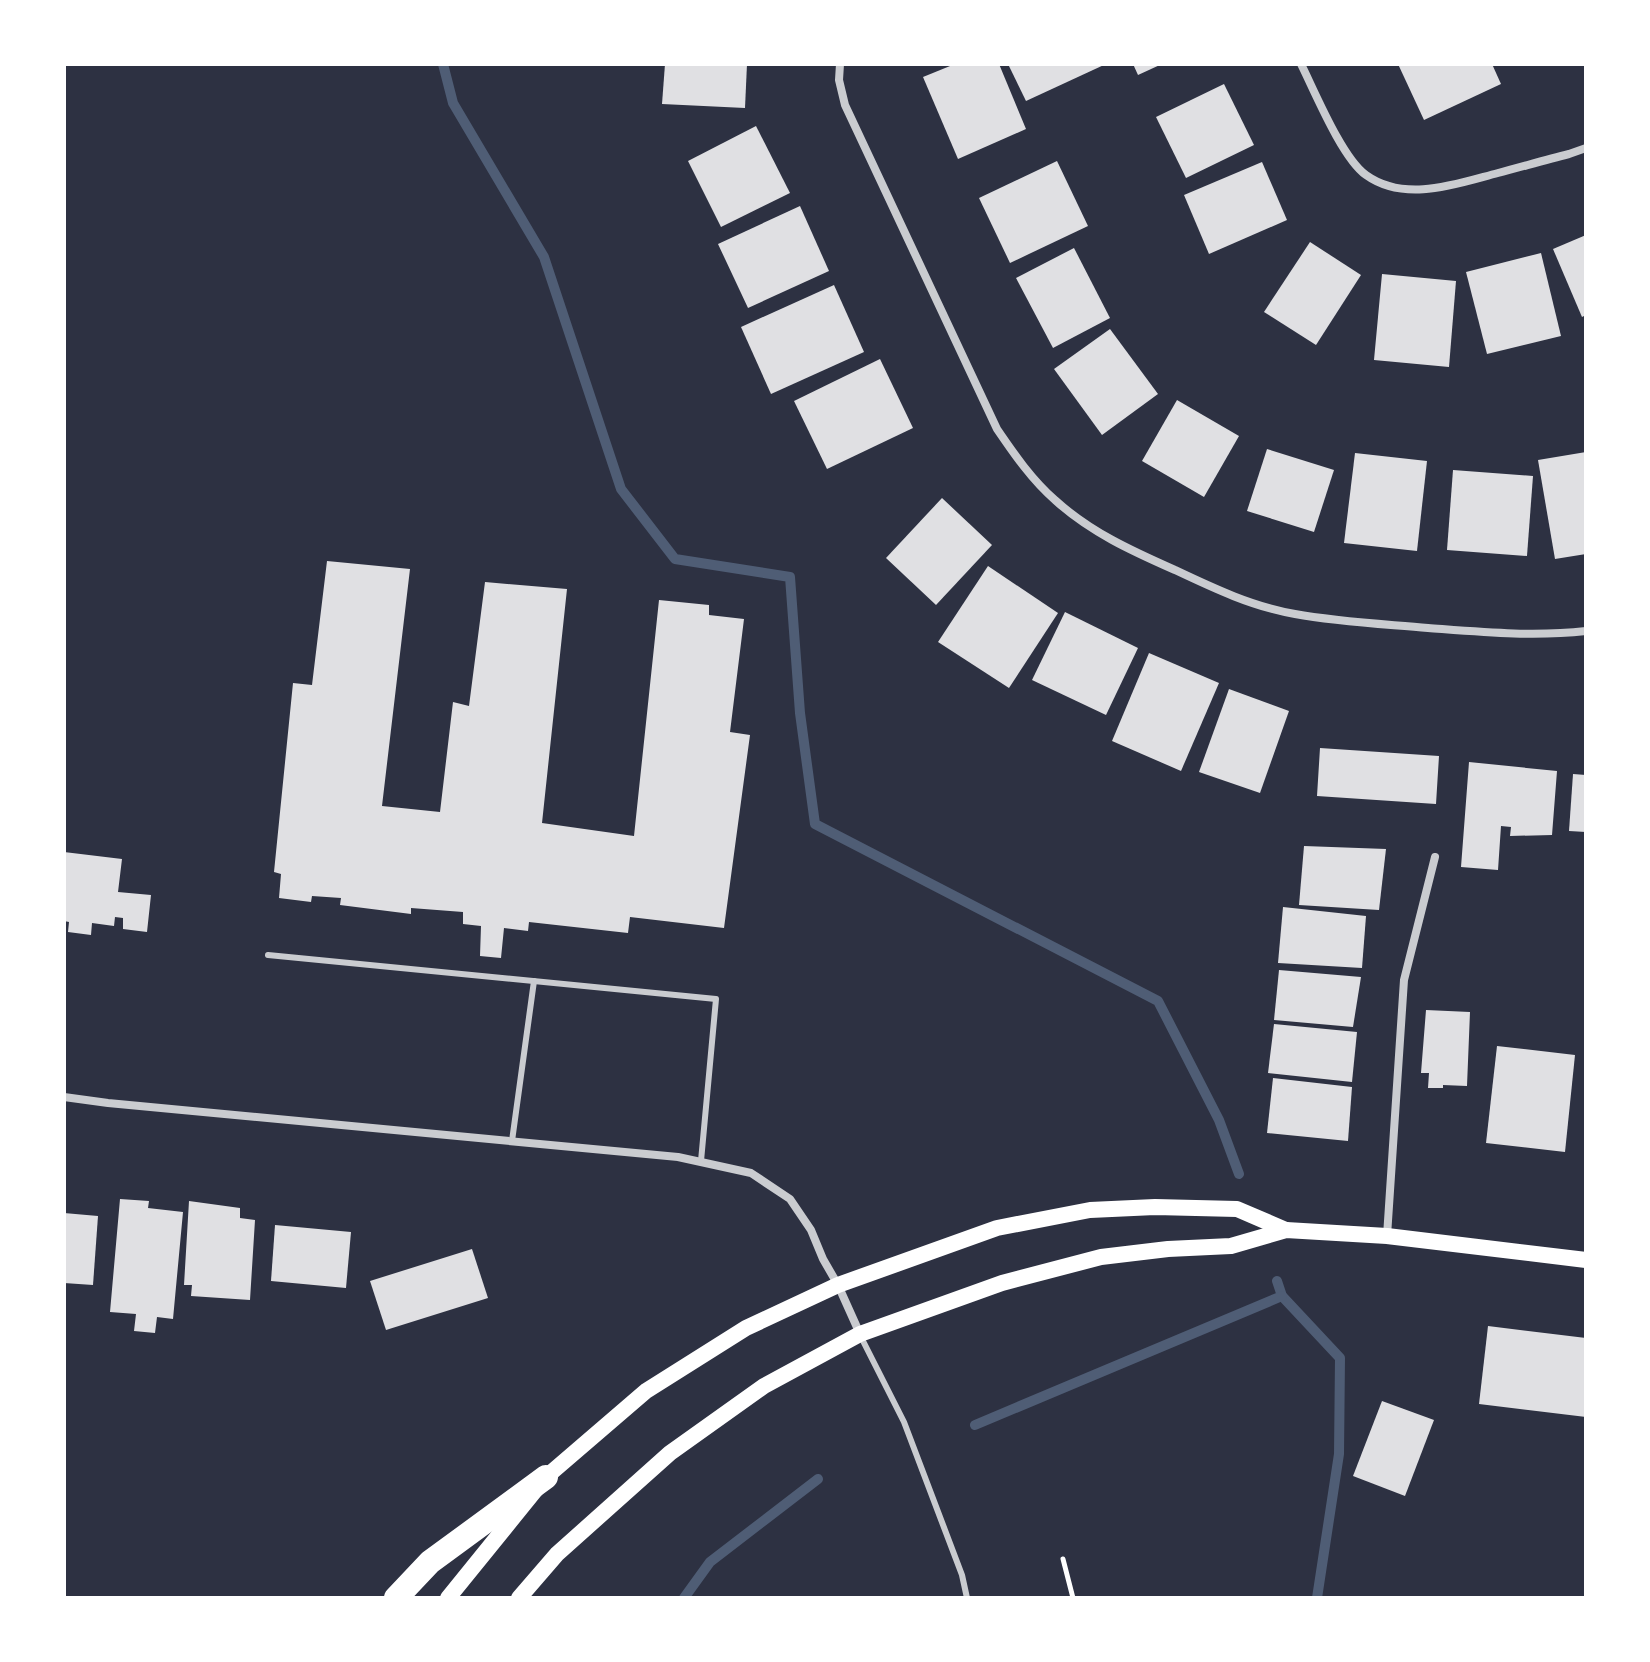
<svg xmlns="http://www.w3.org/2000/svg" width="1650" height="1662" viewBox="0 0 1650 1662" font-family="'Varela Round',sans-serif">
<rect width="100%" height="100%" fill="#2d3142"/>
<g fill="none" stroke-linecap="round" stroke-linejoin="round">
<g stroke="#4f5d75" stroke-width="10">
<polyline points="443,64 453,103 544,257 621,489 675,559 790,577 800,713 815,824 1158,1001 1219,1120 1239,1174"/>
<polyline points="1277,1281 1282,1296 1340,1358 1339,1454 1317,1598"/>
<polyline points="975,1425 1282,1296"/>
<polyline points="684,1598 710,1562 818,1479"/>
</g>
</g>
<g fill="#e0e0e3">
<polygon points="665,64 747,64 745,108 662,104"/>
<polygon points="955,64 999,64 1026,129 958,159 923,77"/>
<polygon points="1008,64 1106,64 1026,101"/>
<polygon points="1133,64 1162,64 1138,75"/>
<polygon points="1398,64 1492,64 1501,84 1424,120"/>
<polygon points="1224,84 1254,145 1186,178 1156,117"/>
<polygon points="756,126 790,193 721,227 688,161"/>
<polygon points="1057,161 1088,226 1010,263 979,198"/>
<polygon points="1262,162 1287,220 1209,254 1184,195"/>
<polygon points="800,206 829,271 748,308 718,244"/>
<polygon points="1586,235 1586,315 1582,317 1553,249"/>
<polygon points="1310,242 1361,275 1316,345 1264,312"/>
<polygon points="1074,248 1110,318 1053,348 1016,278"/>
<polygon points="1541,253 1561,336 1487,354 1466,272"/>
<polygon points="1382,274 1456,281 1449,367 1374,360"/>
<polygon points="834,285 864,352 771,394 741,327"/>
<polygon points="1110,329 1158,394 1102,435 1054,369"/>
<polygon points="880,359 913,428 827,469 794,401"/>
<polygon points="1177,400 1239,436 1204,497 1142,461"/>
<polygon points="1267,449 1334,470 1314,532 1247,511"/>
<polygon points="1586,452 1586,554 1555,559 1538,460"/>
<polygon points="1355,453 1427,461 1417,551 1344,543"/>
<polygon points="1453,470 1533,476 1527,556 1447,550"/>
<polygon points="942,498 992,545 936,605 886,558"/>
<polygon points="327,561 410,569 382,806 440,812 453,702 469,706 485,582 567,589 542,823 634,836 659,600 709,605 709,615 744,619 730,732 750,735 724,928 630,917 628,933 529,922 528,931 504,928 501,958 480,956 481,926 463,924 463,912 411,908 411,914 340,905 341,898 312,896 311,902 279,898 281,874 274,872 293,683 312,685"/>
<polygon points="988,566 1058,613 1009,688 938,642"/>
<polygon points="1065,612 1138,648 1106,715 1032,680"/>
<polygon points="1149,653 1219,683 1181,771 1112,741"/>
<polygon points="1229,689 1289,711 1260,793 1199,772"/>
<polygon points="1320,748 1439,756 1436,804 1317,796"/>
<polygon points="1469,762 1557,771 1552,835 1510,836 1511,827 1501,826 1498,870 1461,867"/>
<polygon points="1573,774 1586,775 1586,832 1569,831"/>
<polygon points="1304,846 1386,849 1379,910 1299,905"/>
<polygon points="64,852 122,859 118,892 151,895 147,932 123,929 123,918 115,917 114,926 92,923 91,935 68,932 69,922 64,921"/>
<polygon points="1283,907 1366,916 1362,968 1278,963"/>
<polygon points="1279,970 1361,977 1353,1027 1274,1020"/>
<polygon points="1426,1010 1470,1012 1467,1086 1443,1085 1443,1088 1428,1088 1429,1073 1421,1073"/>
<polygon points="1274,1024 1357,1032 1352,1082 1268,1073"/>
<polygon points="1497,1046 1575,1055 1565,1152 1486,1143"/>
<polygon points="1273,1078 1352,1087 1348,1141 1267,1133"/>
<polygon points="120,1199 149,1201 148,1208 183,1212 173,1319 157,1317 155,1333 134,1331 136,1314 110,1312"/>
<polygon points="189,1201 240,1208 240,1218 255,1220 250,1300 191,1296 192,1285 184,1285"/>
<polygon points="64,1213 98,1216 93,1285 64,1283"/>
<polygon points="275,1225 351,1232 346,1288 271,1281"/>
<polygon points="472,1249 488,1298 386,1330 370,1281"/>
<polygon points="1488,1326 1586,1338 1586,1417 1479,1404"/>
<polygon points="1382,1401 1434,1420 1405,1496 1353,1476"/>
</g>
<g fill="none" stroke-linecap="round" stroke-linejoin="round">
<polyline stroke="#fff" stroke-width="5" points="1063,1559 1073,1598"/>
<g stroke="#caccd0" stroke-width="6">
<polyline points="268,955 716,999 701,1161"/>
<polyline points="512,1141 534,981"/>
<polyline points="860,1335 904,1422 962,1575 967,1598"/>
</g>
<g stroke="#caccd0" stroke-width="8">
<path d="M840,64L839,80L845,105L997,429C1014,454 1032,480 1055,500C1090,532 1132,551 1175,570C1213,588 1253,607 1295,614C1339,622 1384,624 1428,628C1481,632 1533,637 1586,631"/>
<path d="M1301,64C1315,92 1342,158 1366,175C1405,203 1456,184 1498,173C1521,167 1545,160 1569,154L1586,148"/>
<polyline points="64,1097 108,1103 678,1157 751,1173 790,1199 811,1230 823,1259 838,1285 860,1334"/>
<polyline points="1387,1236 1404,980 1435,857"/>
</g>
<g stroke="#fff" stroke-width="16">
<polyline points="448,1598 546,1477 646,1391 746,1328 838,1285 997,1228 1090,1210 1155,1207 1237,1209 1286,1230"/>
<polyline points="519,1598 557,1554 670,1453 764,1386 860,1334 1002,1283 1101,1257 1168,1249 1231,1246 1286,1230 1387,1236 1586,1260"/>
</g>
<polyline stroke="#fff" stroke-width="24" points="396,1598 430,1562 546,1477"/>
</g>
<rect width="1650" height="1662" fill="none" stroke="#ffffff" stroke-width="132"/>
</svg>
